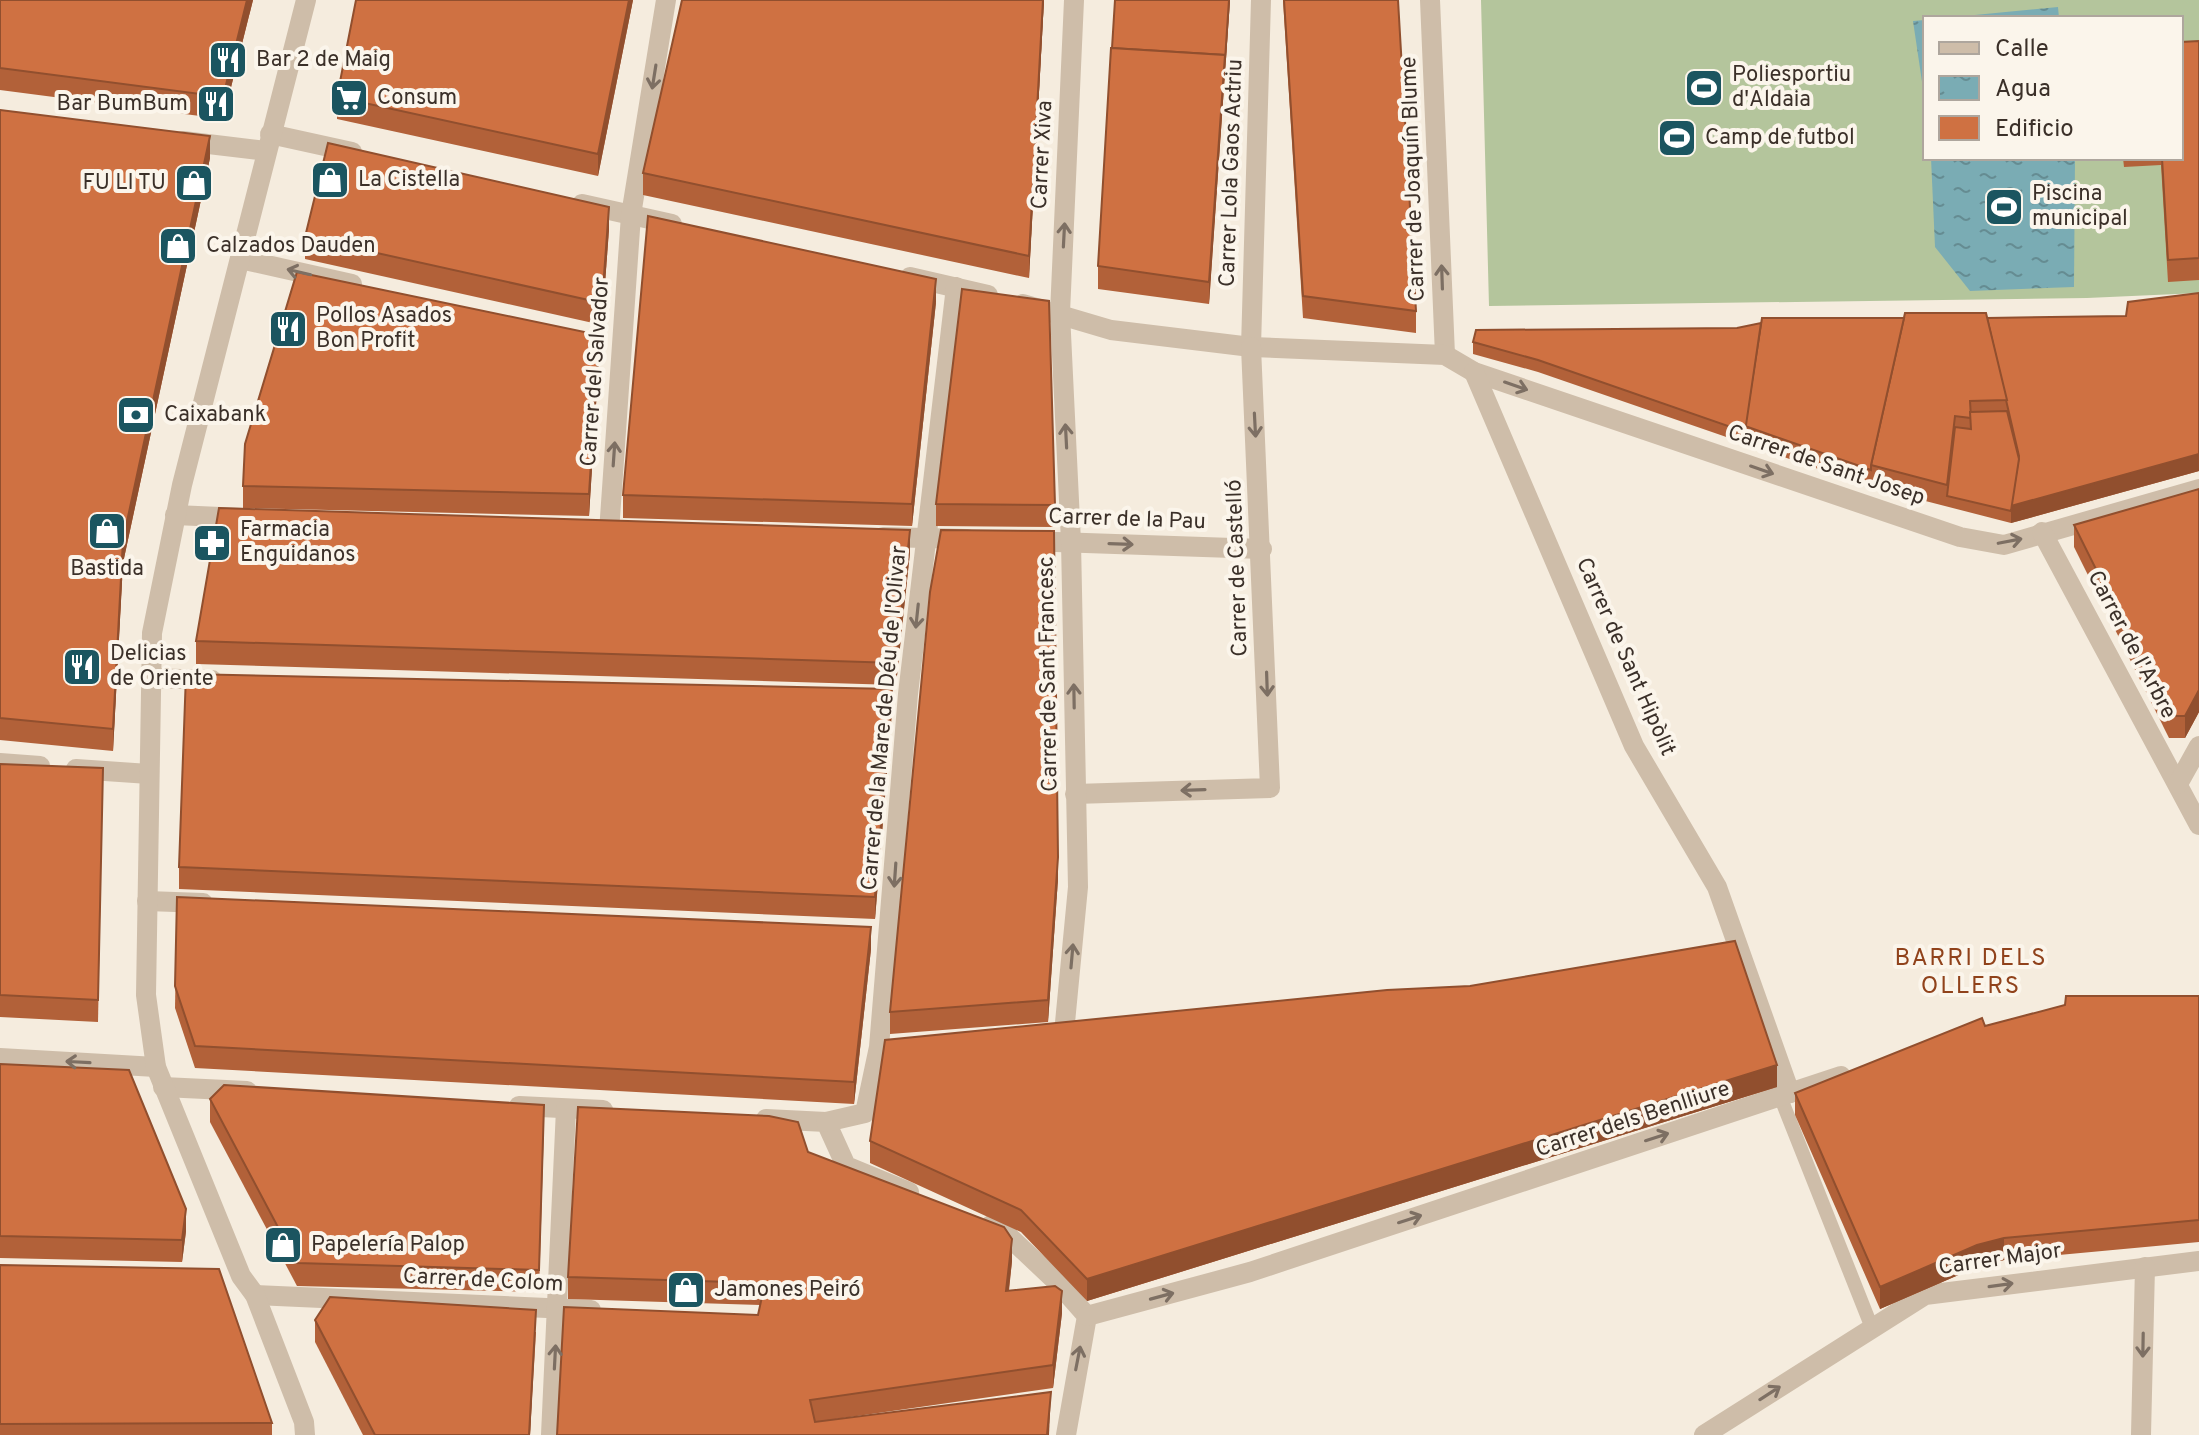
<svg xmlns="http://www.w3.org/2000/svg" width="2199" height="1435" viewBox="0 0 2199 1435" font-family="Overpass,sans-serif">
<defs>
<pattern id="water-ripples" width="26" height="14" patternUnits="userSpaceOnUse" patternTransform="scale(2)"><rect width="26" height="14" fill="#7aacb4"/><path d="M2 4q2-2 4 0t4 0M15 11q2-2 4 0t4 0" fill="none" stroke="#658c92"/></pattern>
</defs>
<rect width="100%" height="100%" fill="#f5ecde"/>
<path fill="#b4c59c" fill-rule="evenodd" d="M1481,0H2199V293L2087,298L1489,306ZM1925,18H2181V158H1925Z"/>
<g fill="url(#water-ripples)">
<polygon points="2058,7 2059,18 1944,18"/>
<polygon points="1925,20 1925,102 1913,21"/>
<polygon points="1931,158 2075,158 2074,287 1970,291 1935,247"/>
</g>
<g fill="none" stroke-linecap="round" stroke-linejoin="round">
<polyline stroke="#cebda9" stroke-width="14" points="1780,1096 1872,1328"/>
<polyline stroke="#cebda9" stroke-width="20" points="1251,347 1261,0"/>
<g stroke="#cebda9" stroke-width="20">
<polyline points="1430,0 1445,355"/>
<polyline points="270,134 352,152"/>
<polyline points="183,141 266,151"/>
<polyline points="582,204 672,224"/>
<polyline points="240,259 352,284"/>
<polyline points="910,277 988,295"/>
<polyline points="1023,304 1111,330 1251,347 1445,355 1474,372 1960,537 2004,545 2199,489"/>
<polyline points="1474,372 1634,746 1717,887 1790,1093"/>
<polyline points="175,515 243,518"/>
<polyline points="609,532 631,215 666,0"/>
<polyline points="2042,532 2199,825"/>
<polyline points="883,537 967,539"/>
<polyline points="1027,541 1262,549"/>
<polyline points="150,678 212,680"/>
<polyline points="0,763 40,766"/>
<polyline points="76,769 149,774"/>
<polyline points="2178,784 2199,746"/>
<polyline points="1075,794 1270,788 1251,347"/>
<polyline points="147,901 203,903"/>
<polyline points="1064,1033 1078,887 1071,542 1060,313 1074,0"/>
<polyline points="0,1058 156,1067"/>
<polyline points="163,1087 247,1091"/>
<polyline points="519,1106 603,1110"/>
<polyline points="766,1119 826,1122 846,1166 909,1192"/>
<polyline points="826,1122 865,1113 879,1047 908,694 956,287"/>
<polyline points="991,1225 1001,1229 1058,1283 1087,1316 1066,1435"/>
<polyline points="255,1295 591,1310"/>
<polyline points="1087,1316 1250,1272 1841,1076"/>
<polyline points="551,1435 566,1109"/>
<polyline points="1704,1435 1925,1295 2199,1261"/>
<polyline points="2141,1435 2145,1267"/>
</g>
<polyline stroke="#cebda9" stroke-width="20" points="305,1435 304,1422 255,1295 241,1276 156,1067 146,995 152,633 182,485 306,0"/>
</g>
<g fill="#b26139">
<polygon points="0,0 253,0 223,119 0,90"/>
<polygon points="633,0 598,176 337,119 337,97"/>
<polygon points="1044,0 1029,278 643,195 643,173"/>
<polygon points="1230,0 1209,304 1098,289 1098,266"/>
<polygon points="1283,0 1398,0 1416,311 1416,333 1303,318"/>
<polygon points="2199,41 2199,280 2168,282 2161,165 2124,167 2123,158 2181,158"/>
<polygon points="0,110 210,158 123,563 113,751 0,740"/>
<polygon points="609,229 602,325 305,259 305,237"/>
<polygon points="2199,293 2199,471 2011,523 1871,487 1538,372 1473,354 1473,342 1737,328 1987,318 2126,316"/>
<polygon points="936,302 912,526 623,518 623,495"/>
<polygon points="599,357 589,516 243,508 243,486"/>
<polygon points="2199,489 2199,712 2185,738 2169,738 2074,547 2074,525"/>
<polygon points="936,504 1055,505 1055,527 936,526"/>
<polygon points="910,552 896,685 196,664 196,641"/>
<polygon points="892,711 875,919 179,889 179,867"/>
<polygon points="0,764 103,768 98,1022 0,1017"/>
<polygon points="1058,879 1048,1022 890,1034 890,1012"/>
<polygon points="177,897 871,949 854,1104 195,1068 175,1008"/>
<polygon points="2199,996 2199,1242 2004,1260 1977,1267 1880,1309 1795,1115 1795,1093"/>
<polygon points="0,1064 186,1231 182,1262 0,1258"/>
<polygon points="1777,1087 1087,1301 1021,1232 870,1163 870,1141"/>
<polygon points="210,1099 544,1127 539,1292 297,1286 210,1122"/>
<polygon points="808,1152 1012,1261 1009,1291 1062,1313 1053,1388 815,1422 1051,1414 557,1435 758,1315 760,1305 568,1299 568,1277"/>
<polygon points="0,1265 272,1423 272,1435 0,1435"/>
<polygon points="315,1320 536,1332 530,1435 363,1435 315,1342"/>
</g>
<g fill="#914f2e">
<polygon points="247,0 253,0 223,119 223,97"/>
<polygon points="629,0 633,0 598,176 598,154"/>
<polygon points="1043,0 1044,0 1029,278 1029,256"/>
<polygon points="1229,0 1230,0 1209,304 1209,282"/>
<polygon points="210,136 210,158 123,563 113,751 113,729 123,540"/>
<polygon points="609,207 609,229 602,325 602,303"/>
<polygon points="936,279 936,302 912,526 912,504"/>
<polygon points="599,335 599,357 589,516 589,494"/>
<polygon points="2199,454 2199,471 2011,523 2011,506"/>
<polygon points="910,530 910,552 896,685 896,663"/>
<polygon points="892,689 892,711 875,919 875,897"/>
<polygon points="2199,690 2199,712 2185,738 2185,716"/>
<polygon points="1058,857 1058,879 1048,1022 1048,1000"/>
<polygon points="871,927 871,949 854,1104 854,1082"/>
<polygon points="1777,1065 1777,1087 1087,1301 1087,1279"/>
<polygon points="186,1209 186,1231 182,1262 182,1240"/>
<polygon points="2004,1238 2004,1260 1977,1267 1880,1309 1880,1287 1977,1245"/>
<polygon points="1012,1239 1012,1261 1006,1313 1006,1291"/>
<polygon points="1062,1291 1062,1313 1053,1388 1053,1365"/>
<polygon points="536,1310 530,1435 529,1435"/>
<polygon points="1051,1392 1049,1435 1047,1435"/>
</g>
<g fill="#cf7142" stroke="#914f2e" stroke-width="2">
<polygon points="0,0 247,0 223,97 0,68"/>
<polygon points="356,0 629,0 598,154 337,97"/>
<polygon points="682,0 1043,0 1029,256 643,173"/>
<polygon points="1115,0 1229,0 1225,60 1225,55 1112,48"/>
<polygon points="1284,0 1398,0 1416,311 1303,296"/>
<polygon points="2199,41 2199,258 2168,260 2162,158 2181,158 2181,42"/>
<polygon points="1111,48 1225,55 1209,282 1098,266"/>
<polygon points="0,110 210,136 123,540 113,729 0,718"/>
<polygon points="328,143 609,207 602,303 305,237"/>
<polygon points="648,216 936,279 912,504 623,495"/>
<polygon points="297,272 599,335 589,494 243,486 245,444"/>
<polygon points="962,289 1049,301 1055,505 936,504"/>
<polygon points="2199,293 2199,454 2011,506 2019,456 1987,318 2126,316 2128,302"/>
<polygon points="1905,313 1986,313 2007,400 1970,401 1971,418 1955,416 1947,485 1871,465"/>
<polygon points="1762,318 1904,318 1871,465 1871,470 1745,426"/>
<polygon points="1761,323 1745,432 1538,360 1473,342 1476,330 1737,328"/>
<polygon points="2007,411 2019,459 2011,511 1947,496 1955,427 1971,429 1970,412"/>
<polygon points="2199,489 2199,690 2185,716 2169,716 2074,525"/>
<polygon points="219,508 910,530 896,663 196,641"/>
<polygon points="941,530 1054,531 1058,857 1048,1000 890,1012 930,592"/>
<polygon points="186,674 892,689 875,897 179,867"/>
<polygon points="0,764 103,768 98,1000 0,995"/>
<polygon points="177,897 871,927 854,1082 195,1046 175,986"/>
<polygon points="1735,941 1777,1065 1087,1279 1021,1210 870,1141 885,1040 1387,990 1470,986"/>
<polygon points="2066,996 2199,996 2199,1220 2004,1238 1977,1245 1880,1287 1795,1093 1982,1018 1985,1026 2065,1005"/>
<polygon points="0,1064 129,1070 186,1209 182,1240 0,1236"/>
<polygon points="224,1085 544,1105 539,1270 297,1263 210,1099"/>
<polygon points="578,1107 769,1116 798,1122 808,1152 1004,1227 1012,1239 1006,1291 1055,1286 1062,1291 1053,1365 810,1400 815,1422 1051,1392 1047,1435 557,1435 564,1307 758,1315 765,1283 568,1277"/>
<polygon points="0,1265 219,1269 272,1423 0,1424"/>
<polygon points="330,1297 536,1310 529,1435 375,1435 315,1320"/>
</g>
<defs><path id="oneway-shaft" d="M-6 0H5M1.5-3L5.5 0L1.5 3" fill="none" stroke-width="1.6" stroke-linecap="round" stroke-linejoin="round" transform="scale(2)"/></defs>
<g stroke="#7d6f63">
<use href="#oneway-shaft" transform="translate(654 77) rotate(99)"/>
<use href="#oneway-shaft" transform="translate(1064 235) rotate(-87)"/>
<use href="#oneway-shaft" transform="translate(299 272) rotate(-167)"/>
<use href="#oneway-shaft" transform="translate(1442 277) rotate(-92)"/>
<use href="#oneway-shaft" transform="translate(1516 386) rotate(19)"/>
<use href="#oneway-shaft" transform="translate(1255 425) rotate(87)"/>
<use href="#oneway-shaft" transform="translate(1066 436) rotate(-93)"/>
<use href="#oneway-shaft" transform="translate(614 454) rotate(-86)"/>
<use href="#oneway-shaft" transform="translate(1762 470) rotate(19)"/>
<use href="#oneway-shaft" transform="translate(2010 541) rotate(-11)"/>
<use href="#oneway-shaft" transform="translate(1121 544) rotate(2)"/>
<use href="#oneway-shaft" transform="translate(917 616) rotate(96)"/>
<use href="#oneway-shaft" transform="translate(1267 684) rotate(88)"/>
<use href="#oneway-shaft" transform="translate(1074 696) rotate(-91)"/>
<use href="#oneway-shaft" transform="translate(1193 790) rotate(178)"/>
<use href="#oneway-shaft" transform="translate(895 875) rotate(94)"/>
<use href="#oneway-shaft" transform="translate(1072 956) rotate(-85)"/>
<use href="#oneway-shaft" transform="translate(78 1062) rotate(-177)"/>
<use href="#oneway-shaft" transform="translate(1657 1137) rotate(-18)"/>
<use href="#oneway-shaft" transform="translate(1410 1219) rotate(-18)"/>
<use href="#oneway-shaft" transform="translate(2001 1285) rotate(-8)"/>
<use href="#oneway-shaft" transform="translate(1162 1296) rotate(-15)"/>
<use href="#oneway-shaft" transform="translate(2143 1345) rotate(91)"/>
<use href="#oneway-shaft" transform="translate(555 1357) rotate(-87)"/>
<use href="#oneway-shaft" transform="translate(1078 1358) rotate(-79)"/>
<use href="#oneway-shaft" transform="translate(1770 1393) rotate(-33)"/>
</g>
<defs>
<symbol id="restaurant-square" viewBox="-11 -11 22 22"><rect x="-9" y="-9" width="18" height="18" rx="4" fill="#1b5560" stroke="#fbf5eb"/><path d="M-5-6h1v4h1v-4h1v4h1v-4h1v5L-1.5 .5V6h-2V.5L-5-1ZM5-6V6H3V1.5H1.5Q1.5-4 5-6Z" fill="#fff"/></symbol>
<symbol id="stadium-square" viewBox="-11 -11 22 22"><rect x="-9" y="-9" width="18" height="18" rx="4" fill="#1b5560" stroke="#fbf5eb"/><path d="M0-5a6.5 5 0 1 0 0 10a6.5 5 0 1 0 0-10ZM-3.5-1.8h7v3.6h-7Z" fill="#fff"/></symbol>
<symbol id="supermarket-square" viewBox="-11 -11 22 22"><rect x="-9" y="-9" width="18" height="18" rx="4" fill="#1b5560" stroke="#fbf5eb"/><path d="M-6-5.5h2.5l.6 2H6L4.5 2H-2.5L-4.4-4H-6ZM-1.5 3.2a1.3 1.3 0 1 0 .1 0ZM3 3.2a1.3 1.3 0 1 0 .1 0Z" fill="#fff"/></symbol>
<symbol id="shop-square" viewBox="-11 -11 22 22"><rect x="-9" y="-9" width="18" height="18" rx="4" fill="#1b5560" stroke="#fbf5eb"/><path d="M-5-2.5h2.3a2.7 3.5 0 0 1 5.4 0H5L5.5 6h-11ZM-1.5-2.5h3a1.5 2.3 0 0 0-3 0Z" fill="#fff"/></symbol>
<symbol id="bank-square" viewBox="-11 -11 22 22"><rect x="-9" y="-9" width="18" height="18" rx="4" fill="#1b5560" stroke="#fbf5eb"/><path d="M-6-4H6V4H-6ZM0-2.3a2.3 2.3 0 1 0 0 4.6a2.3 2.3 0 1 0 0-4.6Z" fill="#fff"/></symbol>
<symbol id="pharmacy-square" viewBox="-11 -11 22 22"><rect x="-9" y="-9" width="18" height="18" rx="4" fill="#1b5560" stroke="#fbf5eb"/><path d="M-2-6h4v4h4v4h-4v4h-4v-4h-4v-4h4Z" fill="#fff"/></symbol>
</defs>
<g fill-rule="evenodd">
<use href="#restaurant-square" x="206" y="38" width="44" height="44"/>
<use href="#stadium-square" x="1682" y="66" width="44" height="44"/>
<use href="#supermarket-square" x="327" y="76" width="44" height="44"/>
<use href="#restaurant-square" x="194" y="82" width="44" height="44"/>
<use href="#stadium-square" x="1655" y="116" width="44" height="44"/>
<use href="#shop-square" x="308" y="158" width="44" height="44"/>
<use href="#shop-square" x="172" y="161" width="44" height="44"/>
<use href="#stadium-square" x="1982" y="185" width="44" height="44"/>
<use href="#shop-square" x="156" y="224" width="44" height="44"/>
<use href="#restaurant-square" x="266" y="307" width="44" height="44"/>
<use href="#bank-square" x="114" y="393" width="44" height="44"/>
<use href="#shop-square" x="85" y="509" width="44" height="44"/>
<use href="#pharmacy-square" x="190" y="521" width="44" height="44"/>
<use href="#restaurant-square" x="60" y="645" width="44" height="44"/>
<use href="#shop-square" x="261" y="1223" width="44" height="44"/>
<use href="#shop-square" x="664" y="1268" width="44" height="44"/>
</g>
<g text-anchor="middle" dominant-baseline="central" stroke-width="8" stroke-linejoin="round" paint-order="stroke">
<g font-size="22" fill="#3b3029" stroke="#fbf5eb" text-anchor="start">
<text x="256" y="60">Bar 2 de Maig</text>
<text x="1732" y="75">Poliesportiu<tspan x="1732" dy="25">d'Aldaia</tspan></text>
<text x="377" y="98">Consum</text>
<text x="188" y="104" text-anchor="end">Bar BumBum</text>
<text x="1705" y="138">Camp de futbol</text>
<text x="358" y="180">La Cistella</text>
<text x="166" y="183" text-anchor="end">FU LI TU</text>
<text x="2032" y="194">Piscina<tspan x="2032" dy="25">municipal</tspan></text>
<text x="206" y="246">Calzados Dauden</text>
<text x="316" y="316">Pollos Asados<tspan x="316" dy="25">Bon Profit</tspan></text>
<text x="164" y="415">Caixabank</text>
<text x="240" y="530">Farmacia<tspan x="240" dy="25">Enguidanos</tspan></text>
<text x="107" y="569" text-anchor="middle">Bastida</text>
<text x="110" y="654">Delicias<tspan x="110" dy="25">de Oriente</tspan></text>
<text x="311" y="1245">Papelería Palop</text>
<text x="714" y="1290">Jamones Peiró</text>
</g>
<g font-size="22" fill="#3b3029" stroke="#fbf5eb">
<text transform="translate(1043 155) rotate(-87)">Carrer Xiva</text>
<text transform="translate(1232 173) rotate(-88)">Carrer Lola Gaos Actriu</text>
<text transform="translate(1414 179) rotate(-92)">Carrer de Joaquín Blume</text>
<text transform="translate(596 372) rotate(-86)">Carrer del Salvador</text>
<text transform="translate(1826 466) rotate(19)">Carrer de Sant Josep</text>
<text transform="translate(1127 520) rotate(2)">Carrer de la Pau</text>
<text transform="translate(1238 568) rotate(-92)">Carrer de Castelló</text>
<text transform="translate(2131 645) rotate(62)">Carrer de l'Arbre</text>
<text transform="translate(1625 657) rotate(66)">Carrer de Sant Hipòlit</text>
<text transform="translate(1049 674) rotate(-91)">Carrer de Sant Francesc</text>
<text transform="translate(885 718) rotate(-85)">Carrer de la Mare de Déu de l'Olivar</text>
<text transform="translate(1633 1120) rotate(-18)">Carrer dels Benlliure</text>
<text transform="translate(2000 1260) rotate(-8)">Carrer Major</text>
<text transform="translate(483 1281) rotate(3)">Carrer de Colom</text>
</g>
<g font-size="24" letter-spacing="2" fill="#90421b" stroke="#fbf5eb">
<text x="1971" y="959">BARRI DELS<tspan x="1971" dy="28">OLLERS</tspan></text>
</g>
</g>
<rect x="1923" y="16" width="260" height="144" fill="#fbf5eb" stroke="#aea69d" stroke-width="2"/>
<rect x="1939" y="42" width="40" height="12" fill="#cebda9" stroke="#aea69d" stroke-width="2"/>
<text x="1995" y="56" font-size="24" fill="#3b3029">Calle</text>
<rect x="1939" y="76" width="40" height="24" fill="url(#water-ripples)" stroke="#aea69d" stroke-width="2"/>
<text x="1995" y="96" font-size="24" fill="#3b3029">Agua</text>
<rect x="1939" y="116" width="40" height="24" fill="#cf7142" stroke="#aea69d" stroke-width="2"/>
<text x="1995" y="136" font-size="24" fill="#3b3029">Edificio</text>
</svg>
